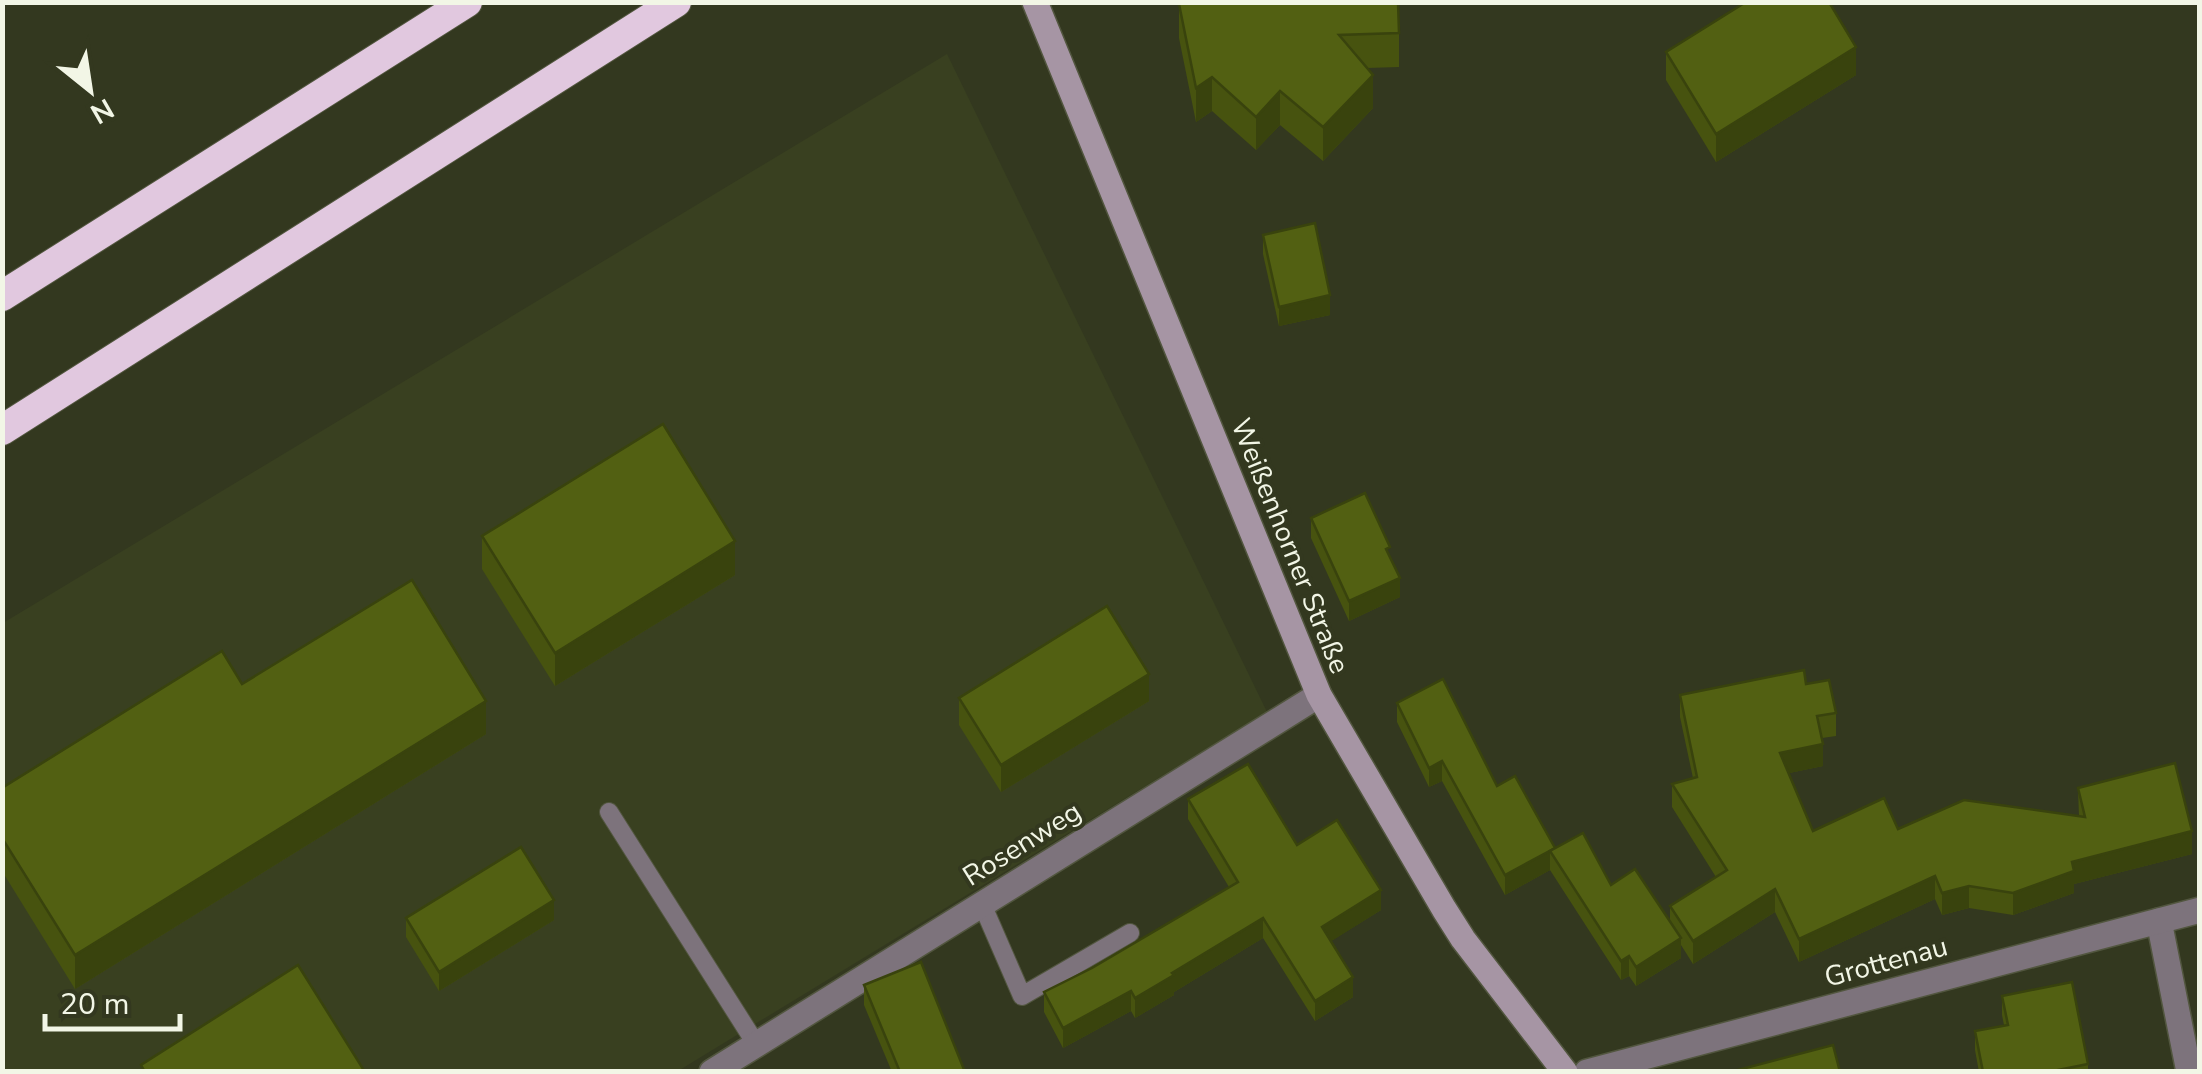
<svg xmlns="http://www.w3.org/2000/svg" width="2202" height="1074" viewBox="0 0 2202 1074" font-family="'Nunito Sans',sans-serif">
<rect width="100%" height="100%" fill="#33381f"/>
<polygon fill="#394020" points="947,54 1267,712 678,1071 3,1072 3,623"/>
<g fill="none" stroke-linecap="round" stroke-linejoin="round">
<defs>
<g id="lane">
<polyline points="609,812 756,1044"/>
<polyline points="982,904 1022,996 1130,933"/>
</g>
<g id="street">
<polyline points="2159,921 2189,1072"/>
<polyline points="712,1072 1319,695"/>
<polyline points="1587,1072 2200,910"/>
</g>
<polyline id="secondary" points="1035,2 1319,695 1444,909 1463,939 1565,1072"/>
<g id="highway">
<polyline points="2,296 467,2"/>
<polyline points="2,430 676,2"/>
</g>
</defs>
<use href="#lane" stroke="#52563f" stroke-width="20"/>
<use href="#street" stroke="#52563f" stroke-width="28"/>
<use href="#secondary" stroke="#52563f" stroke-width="28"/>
<use href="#highway" stroke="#52563f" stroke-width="32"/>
<use href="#lane" stroke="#7d737c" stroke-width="18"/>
<use href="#street" stroke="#7d737c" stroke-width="25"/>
<use href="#secondary" stroke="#a695a4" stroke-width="25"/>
<use href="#highway" stroke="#e1c8df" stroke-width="30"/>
</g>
<g fill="#47530f">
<polygon points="1179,4 1399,33 1399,67 1367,68 1373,108 1323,161 1280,125 1256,150 1212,111 1196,122 1179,38"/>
<polygon points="1666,52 1856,75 1716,162 1666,80"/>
<polygon points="1263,235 1330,315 1279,326 1263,254"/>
<polygon points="1311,518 1400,597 1349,621 1311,538"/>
<polygon points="482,536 735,575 555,686 482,569"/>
<polygon points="242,684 486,734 75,989 2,871 2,788"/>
<polygon points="1806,684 1836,713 1836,736 1822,738 1823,766 1789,773 1813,831 1898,829 2079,816 2078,788 2192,854 2074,884 2074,893 2013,915 1969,908 1942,915 1935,899 1799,962 1775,912 1693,964 1681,945 1681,958 1636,986 1629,976 1621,980 1550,870 1505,895 1442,781 1429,787 1397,722 1397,703 1497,786 1555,848 1670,923 1670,906 1716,877 1672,807 1672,784 1693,778 1680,717 1680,695"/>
<polygon points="959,698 1149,701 1001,792 959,725"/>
<polygon points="1188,799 1297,845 1381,910 1331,941 1353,997 1315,1021 1263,938 1174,992 1174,995 1135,1018 1131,1011 1063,1048 1044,1012 1044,992 1092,968 1229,887 1188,819"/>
<polygon points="406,918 554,920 439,991 406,937"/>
<polygon points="864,985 965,1072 892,1072 864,1005"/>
<polygon points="2002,996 2088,1064 2088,1072 1979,1072 1975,1050 1975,1031 2004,1025 2002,1015"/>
</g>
<g fill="#39430d">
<polygon points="1856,47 1856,75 1716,162 1716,134"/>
<polygon points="1373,75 1373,108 1323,161 1323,127"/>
<polygon points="1212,77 1212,111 1196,122 1196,88"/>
<polygon points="1280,91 1280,125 1256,150 1256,117"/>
<polygon points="1330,295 1330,315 1279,326 1279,307"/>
<polygon points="735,541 735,575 555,686 555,653"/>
<polygon points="1400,578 1400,597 1349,621 1349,601"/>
<polygon points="1149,674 1149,701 1001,792 1001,765"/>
<polygon points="486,701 486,734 75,989 75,955"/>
<polygon points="1823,744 1823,766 1780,775 1780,753"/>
<polygon points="1442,761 1442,781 1429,787 1429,768"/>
<polygon points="2192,831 2192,854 2074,884 2074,893 2013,915 2013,893 2072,862"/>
<polygon points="1555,848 1550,851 1550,870 1505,895 1505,875"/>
<polygon points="1935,876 1935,899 1799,962 1799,939"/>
<polygon points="1969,886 1969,908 1942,915 1942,893"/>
<polygon points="1775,889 1775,912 1693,964 1693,941"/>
<polygon points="1381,890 1381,910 1322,947 1322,927"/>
<polygon points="554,900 554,920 439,991 439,972"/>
<polygon points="1263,918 1263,938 1174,992 1174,995 1135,1018 1135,998 1172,973"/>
<polygon points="1681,938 1681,958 1636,986 1636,967"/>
<polygon points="1629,956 1629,976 1621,980 1621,961"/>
<polygon points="1353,977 1353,997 1315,1021 1315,1001"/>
<polygon points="1131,991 1131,1011 1063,1048 1063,1028"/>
</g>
<g fill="#526012" stroke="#39430d" stroke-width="2.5">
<polygon points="1188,2 1398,2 1399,33 1339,35 1373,75 1323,127 1280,91 1256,117 1212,77 1196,88 1179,4"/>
<polygon points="1746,2 1829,2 1856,47 1716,134 1666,52"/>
<polygon points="1315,223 1330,295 1279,307 1263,235"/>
<polygon points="663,424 735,541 555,653 482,536"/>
<polygon points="1365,493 1390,547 1386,549 1400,578 1349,601 1311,518"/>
<polygon points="412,580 486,701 75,955 2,838 2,788 222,651 242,684"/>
<polygon points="1107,606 1149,674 1001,765 959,698"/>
<polygon points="1804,670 1806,684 1829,680 1836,713 1817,716 1823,744 1780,753 1813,831 1884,798 1898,829 1964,800 2085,817 2078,788 2175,763 2192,831 2072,862 2074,871 2013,893 1969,886 1942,893 1935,876 1799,939 1775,889 1693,941 1670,906 1727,870 1672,784 1697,777 1680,695"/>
<polygon points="1443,679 1497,786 1515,776 1555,848 1505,875 1442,761 1429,768 1397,703"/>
<polygon points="1248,764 1297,845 1337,820 1381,890 1322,927 1353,977 1315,1001 1263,918 1172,973 1174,975 1135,998 1131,991 1063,1028 1044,992 1092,968 1238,882 1188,799"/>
<polygon points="1583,833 1611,885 1635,869 1681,938 1636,967 1629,956 1621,961 1550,851"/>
<polygon points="521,847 554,900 439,972 406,918"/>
<polygon points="921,962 965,1072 900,1072 864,985"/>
<polygon points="298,965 365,1072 145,1072 141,1065"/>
<polygon points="2072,982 2088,1064 2048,1072 1983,1072 1975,1031 2008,1025 2002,996"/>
<polygon points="1833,1045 1840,1072 1734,1071"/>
</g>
<g text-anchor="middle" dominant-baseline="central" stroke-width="8" stroke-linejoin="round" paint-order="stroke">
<g font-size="28" fill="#f2f6e6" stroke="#33381f">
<text transform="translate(1290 546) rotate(68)">Weißenhorner Straße</text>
<text transform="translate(1022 844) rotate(-32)">Rosenweg</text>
<text transform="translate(1886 962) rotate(-15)">Grottenau</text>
</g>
</g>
<rect width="2202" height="1074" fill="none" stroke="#f2f6e6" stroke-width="10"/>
<g transform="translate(90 90) rotate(150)" stroke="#33381f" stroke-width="8" paint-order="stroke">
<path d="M0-8L18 38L0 25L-18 38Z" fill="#f2f6e6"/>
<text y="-15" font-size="28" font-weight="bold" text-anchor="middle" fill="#f2f6e6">N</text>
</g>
<path d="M45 1014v15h135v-15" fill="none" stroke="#f2f6e6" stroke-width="5"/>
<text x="60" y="1014" font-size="30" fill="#f2f6e6" stroke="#33381f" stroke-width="8" paint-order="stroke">20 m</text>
</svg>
